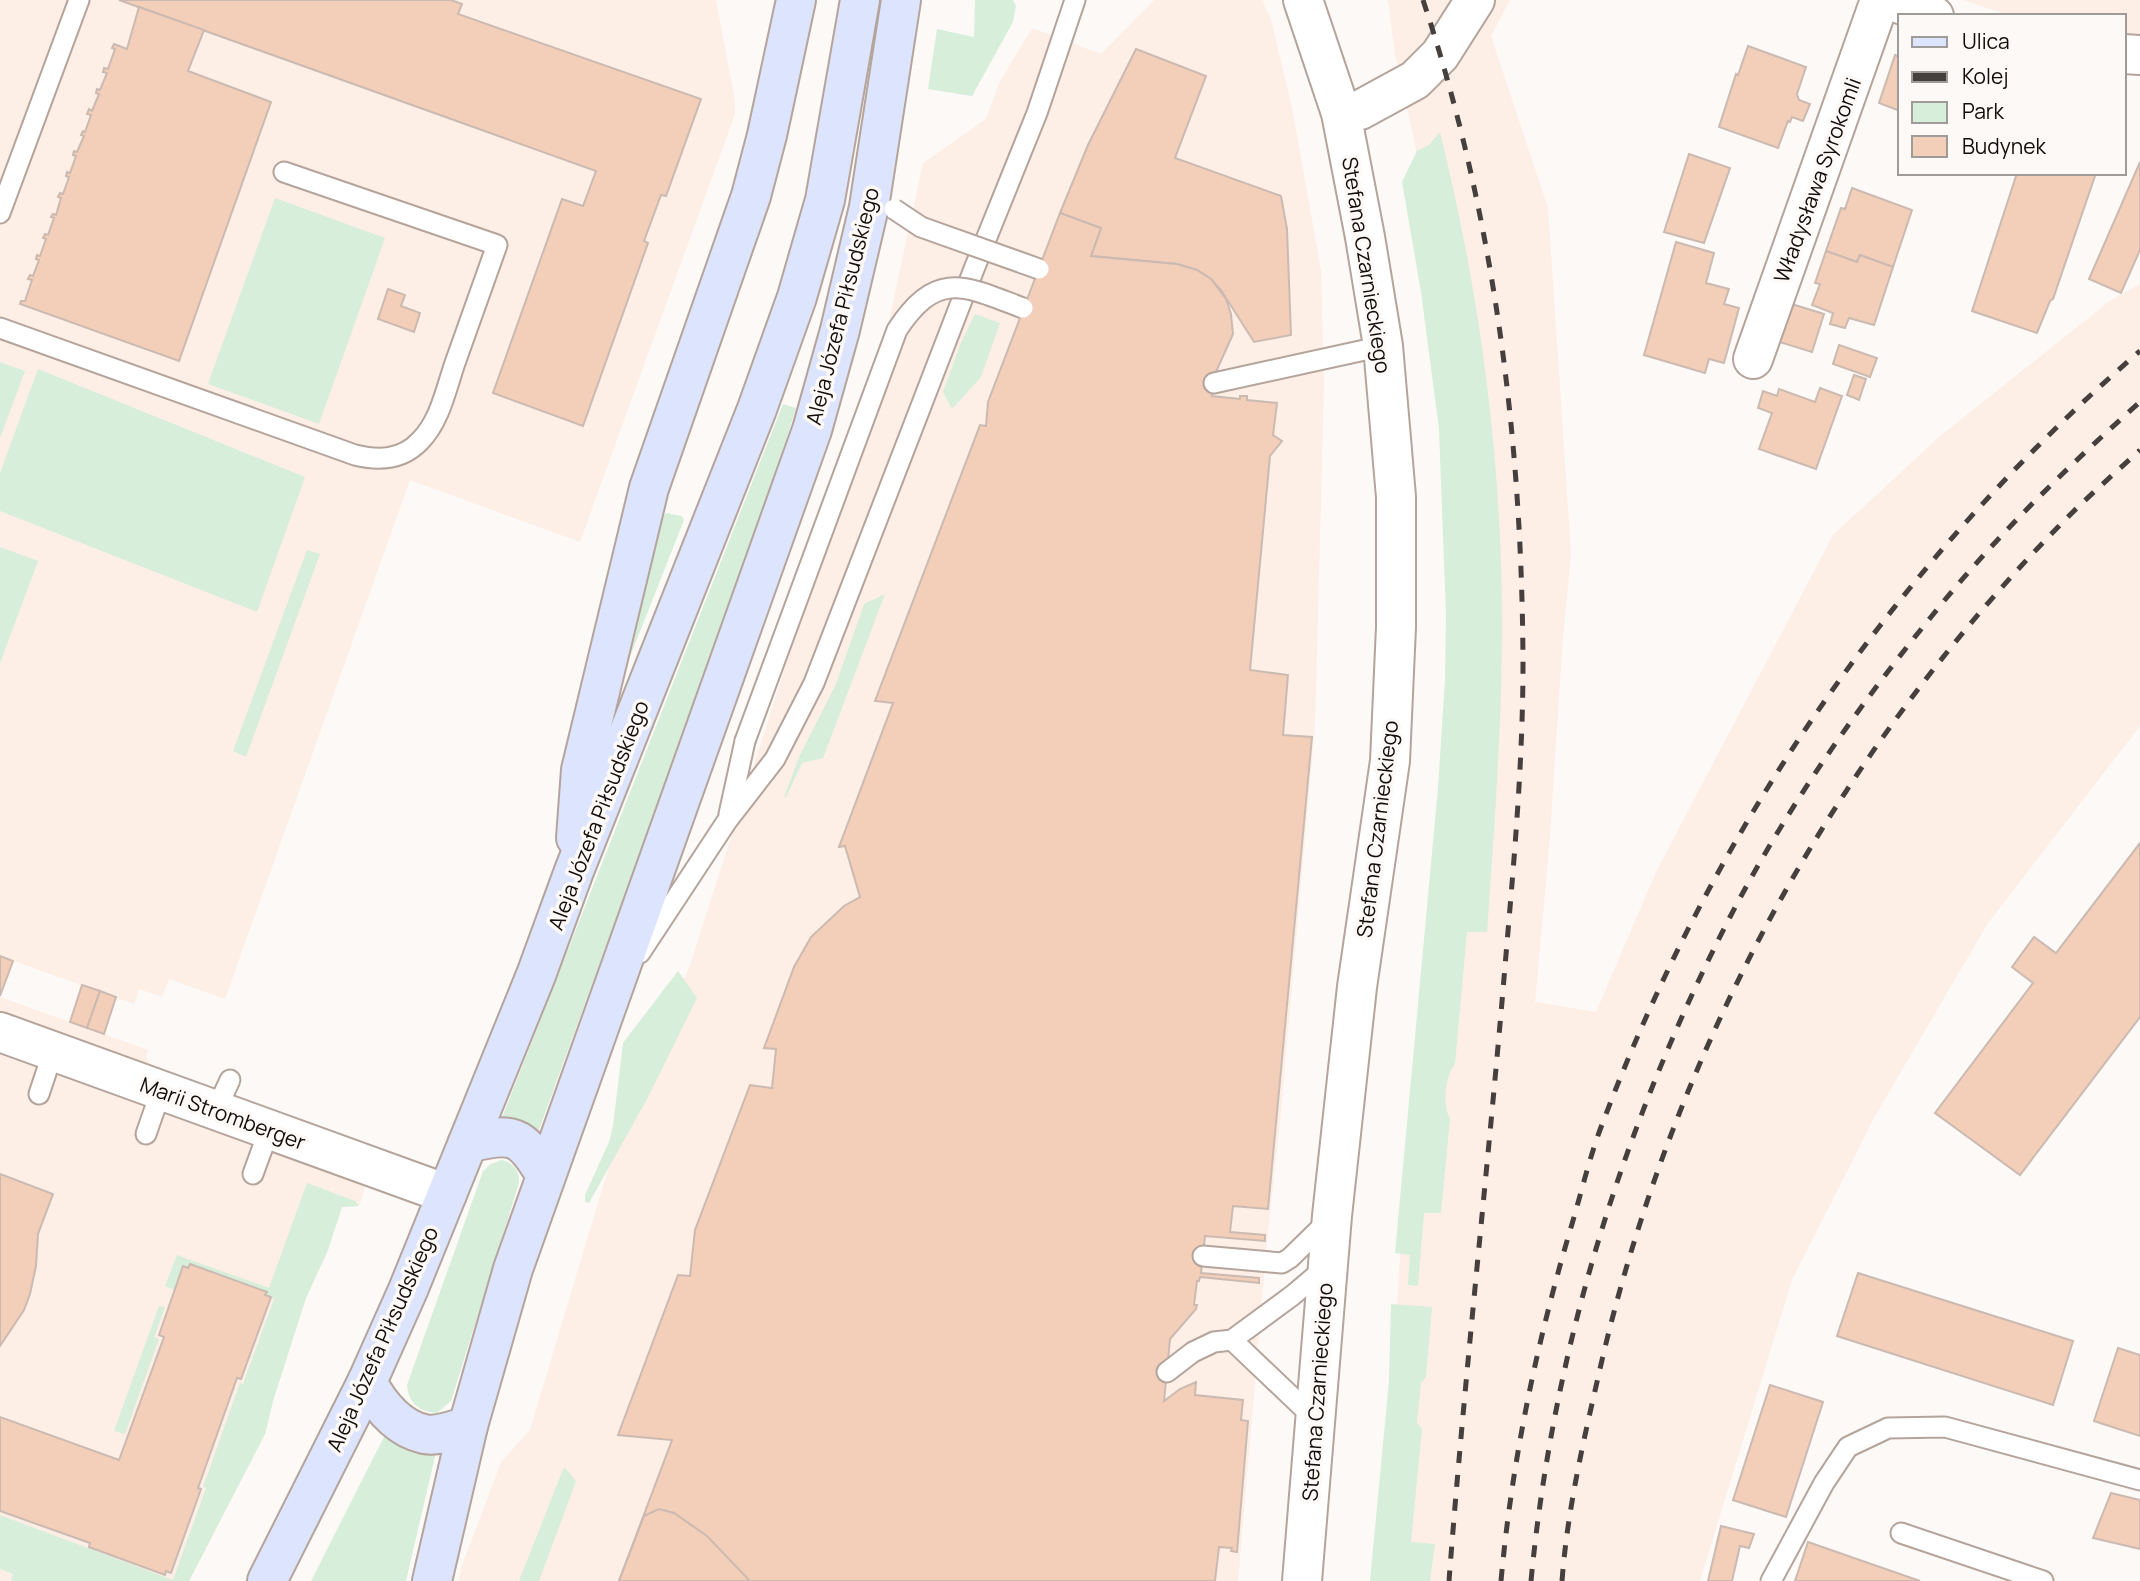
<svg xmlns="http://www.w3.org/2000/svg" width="2140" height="1581" viewBox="0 0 2140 1581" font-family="Manrope,sans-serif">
<rect width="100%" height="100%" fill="#fdf9f7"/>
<g fill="#fdeee6">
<polygon points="0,0 716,0 735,101 735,114 580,542 410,480 225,999 169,979 162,997 139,989 134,1004 0,956"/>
<polygon points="1154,0 1262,0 1271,19 1292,108 1321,270 1324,386 1315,725 1280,1122 1267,1241 1238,1581 459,1581 461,1568 501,1462 530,1430 607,1173 691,962 875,386 923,163 986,119 999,83 1032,28 1101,54"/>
<polygon points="1388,0 1510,0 1491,36 1548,208 1571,554 1562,649 1550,836 1535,1002 1596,1012 1656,872 1833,535 1939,437 2111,300 2140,284 2140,726 1988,923 1875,1116 1792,1280 1700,1581 1380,1581 1400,1258 1426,981 1456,552 1429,240 1415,144 1395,54"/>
<polygon points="1963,0 2140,0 2140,36 2124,34 2124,16 2011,16"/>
<polygon points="0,997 148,1050 146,1057 152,1068 377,1152 359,1206 342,1207 328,1250 306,1298 273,1401 265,1434 189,1581 0,1581"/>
</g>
<g fill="#d6eeda">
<polygon points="975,0 1013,0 1016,6 1013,22 972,96 928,89 937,29 974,37"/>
<path d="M1440,132C1480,294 1502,459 1502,625C1502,728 1494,830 1487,932H1467L1455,1064C1445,1076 1442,1105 1450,1119L1441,1213H1424L1418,1286L1408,1285L1410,1255L1395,1253L1438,788L1445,680L1446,615L1439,429L1421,292L1402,182L1417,151L1429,145Z"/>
<polygon points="275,198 385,238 319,424 208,384"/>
<polygon points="975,314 1000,323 981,377 952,409 943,392 960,345"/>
<polygon points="0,362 25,371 0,438"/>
<polygon points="38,369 305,477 257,612 0,511 0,473"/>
<polygon points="783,404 796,408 759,526 536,1138 499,1125"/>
<polygon points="666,513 682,516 684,520 626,667 624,664 663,517"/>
<polygon points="0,547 38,561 0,663"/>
<polygon points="307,550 320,554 246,757 233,751"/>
<polygon points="885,594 823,758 802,763 786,797 784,797 800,755 836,684 864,604"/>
<polygon points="678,971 697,998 647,1099 589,1203 585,1202 585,1195 609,1142 613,1126 623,1043"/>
<path d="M501,1160C513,1162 520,1171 519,1183L451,1401L437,1413C420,1412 408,1403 407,1385L483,1171L491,1164Z"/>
<polygon points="307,1183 355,1201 359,1206 342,1207 328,1250 306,1298 273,1401 265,1434 189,1581 11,1581 13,1574 0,1569 0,1515 173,1580 206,1488 203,1487 240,1383 243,1384 274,1299 265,1295 267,1292 190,1264 188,1268 183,1266 175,1290 165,1286 177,1255 269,1288"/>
<polygon points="1391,1304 1432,1307 1426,1377 1421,1383 1417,1423 1422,1429 1411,1542 1435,1544 1430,1581 1370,1581 1389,1381"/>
<polygon points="159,1306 165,1307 154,1337 159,1339 125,1434 114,1431"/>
<path d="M387,1431C404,1452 411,1452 437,1448L406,1581H311Z"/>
<polygon points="564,1467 576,1481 539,1581 519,1581"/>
</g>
<g fill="#f3ceb9" stroke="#cbbab1" stroke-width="2">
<polygon points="119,0 451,0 462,4 458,14 701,99 666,196 661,195 644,241 648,243 583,426 493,393 562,199 583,206 596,171"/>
<polygon points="139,7 204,30 188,71 271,102 179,361 20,304 21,301 25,301 32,280 28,279 30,275 33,276 39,260 36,259 37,255 40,256 46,239 43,238 45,234 48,235 54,218 51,217 53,214 56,215 61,198 58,197 60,193 63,194 69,177 66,176 67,172 70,173 76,156 73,155 74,151 77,152 84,136 81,135 83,131 85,132 91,115 87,114 89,109 92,111 99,94 96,93 97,89 100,90 107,73 103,72 104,68 108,69 115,49 112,48 114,44 127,49"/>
<polygon points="1748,46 1806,67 1797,94 1799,100 1810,104 1803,121 1792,117 1790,122 1788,121 1778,148 1719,127 1736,74 1738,75"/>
<polygon points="1136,49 1206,76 1175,158 1281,196 1287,229 1291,335 1254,342 1221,290 1211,279 1197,270 1177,264 1091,256 1101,228 1060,213 1088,145"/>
<polygon points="1895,55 1900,57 1900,111 1879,103"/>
<polygon points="1689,154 1730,168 1704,243 1664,232"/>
<polygon points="2140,162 2140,250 2121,293 2089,279"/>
<polygon points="2017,173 2096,173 2053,299 2050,301 2037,333 1972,311"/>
<polygon points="1852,188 1912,210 1893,267 1860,255 1857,262 1826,251 1841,208 1845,209"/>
<polygon points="1060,213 1101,228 1091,256 1177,264 1197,270 1211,279 1226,299 1231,314 1233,334 1215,374 1212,396 1240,399 1240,396 1247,396 1247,400 1277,403 1273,435 1282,441 1270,456 1250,670 1288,675 1283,735 1312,737 1268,1209 1233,1206 1230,1232 1265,1235 1265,1241 1205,1236 1201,1273 1259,1278 1259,1283 1200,1277 1199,1281 1197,1281 1194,1305 1197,1305 1196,1309 1170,1339 1164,1401 1180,1389 1196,1382 1195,1395 1243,1400 1241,1420 1248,1421 1237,1552 1231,1551 1232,1548 1219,1547 1215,1581 619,1581 672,1440 618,1435 678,1275 690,1276 695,1230 750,1085 772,1088 776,1049 764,1048 794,967 811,937 844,906 860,897 845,846 839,847 893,703 875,701 980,425 986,426 988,402"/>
<polygon points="1676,242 1714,253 1706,283 1729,289 1724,304 1739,308 1724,363 1709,359 1705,373 1644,355"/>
<polygon points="1826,251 1857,262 1860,255 1893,267 1874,325 1849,318 1845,328 1830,324 1833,313 1812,305 1820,284 1815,283"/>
<polygon points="388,289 405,295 401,306 420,313 414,332 378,319"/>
<polygon points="1785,302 1824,314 1812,352 1773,340"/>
<polygon points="1839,345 1877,358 1870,377 1833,364"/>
<polygon points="1854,375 1866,379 1859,400 1847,395"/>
<polygon points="1820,388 1842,396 1816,469 1759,449 1772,413 1758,408 1763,391 1777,396 1779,389 1815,402"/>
<polygon points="2140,843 2140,1017 2020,1175 1935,1113 2033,983 2012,967 2034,937 2056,953"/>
<polygon points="0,956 13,961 0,996"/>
<polygon points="82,985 100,991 87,1028 70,1022"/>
<polygon points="100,991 116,997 104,1034 87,1028"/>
<polygon points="0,1174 53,1194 38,1234 36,1266 30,1294 24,1310 0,1346"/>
<polygon points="190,1264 267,1292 265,1295 271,1297 241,1379 237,1378 198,1488 201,1489 171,1573 166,1571 165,1575 89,1547 90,1543 0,1511 0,1417 119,1460 164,1337 159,1335 183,1266 188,1268"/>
<polygon points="1858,1273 2073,1341 2053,1405 1837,1336"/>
<polygon points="2118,1348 2140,1355 2140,1436 2094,1421"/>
<polygon points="1770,1385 1823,1402 1786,1517 1733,1500"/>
<polygon points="2111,1493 2140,1500 2140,1549 2093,1538"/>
<polygon points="659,1509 674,1513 707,1536 750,1581 619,1581 644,1516"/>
<polygon points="1721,1526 1754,1534 1749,1548 1740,1546 1732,1581 1708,1581"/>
<polygon points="1808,1542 1920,1581 1795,1581"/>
</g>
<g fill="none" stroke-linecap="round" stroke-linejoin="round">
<defs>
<g id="service">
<polyline points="0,213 79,0"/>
<path d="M0,328L355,455C379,461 402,460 420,441C440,421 446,389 455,363C469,324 483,285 497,245L284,172"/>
<polyline points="1214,383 1383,346"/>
<polyline points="729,814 745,741"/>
<polyline points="640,953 727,821 775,759 814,683 974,269 1037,113 1075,0"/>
<polyline points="39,1094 53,1052"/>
<polyline points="223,1095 230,1080"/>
<polyline points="146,1134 161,1091"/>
<polyline points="253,1174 269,1130"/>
<polyline points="1203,1256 1282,1263 1290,1258 1329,1220"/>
<polyline points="1232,1340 1315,1419"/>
<polyline points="1167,1372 1193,1352 1214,1342 1232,1340 1293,1295 1325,1268"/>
<polyline points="1901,1533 2043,1581"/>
<polyline points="1771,1581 1824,1483 1848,1447 1888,1428 1945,1427 2140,1480"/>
</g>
<g id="minor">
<polyline points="1889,0 1934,16"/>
<polyline points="2124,54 2140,55"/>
<polyline points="1341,113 1360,110 1415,80 1440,55 1475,0"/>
<polyline points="1753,359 1880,0"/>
<polyline points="0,1032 447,1194"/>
<polyline points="1302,1581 1332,1216 1357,987 1390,761 1396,627 1396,497 1383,346 1365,237 1341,113 1303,0"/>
</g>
<g id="secondary">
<polyline points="576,838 581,770 649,488 751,196 767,135 796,0"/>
<path d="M468,1143C513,1132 521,1134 545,1174"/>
<path d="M367,1382C379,1404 397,1428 424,1434C438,1437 454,1430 468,1426"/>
<polyline points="267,1581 367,1382 408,1290 536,975 574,871 757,409 797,297 825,200 860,0"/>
<polyline points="432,1581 468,1426 513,1269 812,430 840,330 869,207 901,0"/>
</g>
</defs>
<use href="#service" stroke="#b4a49b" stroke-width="23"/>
<use href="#minor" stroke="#b4a49b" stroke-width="42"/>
<use href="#secondary" stroke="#b4a49b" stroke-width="42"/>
<use href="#service" stroke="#fff" stroke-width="19"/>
<use href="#minor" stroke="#fff" stroke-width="38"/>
<use href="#secondary" stroke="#dde4fe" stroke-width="38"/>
<g stroke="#453f3d" stroke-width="5" stroke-dasharray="12 12" stroke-linecap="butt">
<path d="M1423,0C1494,214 1522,438 1523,663C1523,772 1512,882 1503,990C1486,1187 1464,1384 1449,1581"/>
<path d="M1501,1581C1512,1460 1537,1341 1572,1224C1582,1190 1590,1155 1603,1122C1715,825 1900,558 2140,351"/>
<path d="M1531,1581C1553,1350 1623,1124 1730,917C1785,811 1855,710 1931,617C1993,539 2065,469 2140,402"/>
<path d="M1562,1581C1567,1514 1582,1447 1597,1382C1668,1061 1829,761 2059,526C2085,499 2113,475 2140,450"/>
</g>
<defs>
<g id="service-bridge">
<polyline points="894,209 921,227 1039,269"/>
<path d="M745,741L897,330C937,269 965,286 1023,308"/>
</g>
</defs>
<use href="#service-bridge" stroke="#b4a49b" stroke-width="23" stroke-linecap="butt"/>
<use href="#service-bridge" stroke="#fff" stroke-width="19"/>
</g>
<g text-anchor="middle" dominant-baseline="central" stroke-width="7" stroke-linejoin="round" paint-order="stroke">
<g font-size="21" fill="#130d0a" stroke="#fdf9f7">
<text transform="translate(1817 180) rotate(-70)">Władysława Syrokomli</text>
<text transform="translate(1367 265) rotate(81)">Stefana Czarnieckiego</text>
<text transform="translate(842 306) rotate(-76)">Aleja Józefa Piłsudskiego</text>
<text transform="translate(598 815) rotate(-69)">Aleja Józefa Piłsudskiego</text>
<text transform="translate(1377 829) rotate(-83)">Stefana Czarnieckiego</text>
<text transform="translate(223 1113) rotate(20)">Marii Stromberger</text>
<text transform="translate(382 1339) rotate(-66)">Aleja Józefa Piłsudskiego</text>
<text transform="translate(1317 1392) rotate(-86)">Stefana Czarnieckiego</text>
</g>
</g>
<rect x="1898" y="14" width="228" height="161" fill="#fdf9f7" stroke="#9f9b98" stroke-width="2"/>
<rect x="1912" y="37" width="35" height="10" fill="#dde4fe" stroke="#9f9b98" stroke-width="2"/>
<text x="1962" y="49" font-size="21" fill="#130d0a">Ulica</text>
<rect x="1912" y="72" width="35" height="10" fill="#453f3d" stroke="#9f9b98" stroke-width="2"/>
<text x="1962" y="84" font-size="21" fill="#130d0a">Kolej</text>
<rect x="1912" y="102" width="35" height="21" fill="#d6eeda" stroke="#9f9b98" stroke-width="2"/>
<text x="1962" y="119" font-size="21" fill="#130d0a">Park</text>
<rect x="1912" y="136" width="35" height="21" fill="#f3ceb9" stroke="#9f9b98" stroke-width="2"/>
<text x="1962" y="154" font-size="21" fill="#130d0a">Budynek</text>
</svg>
